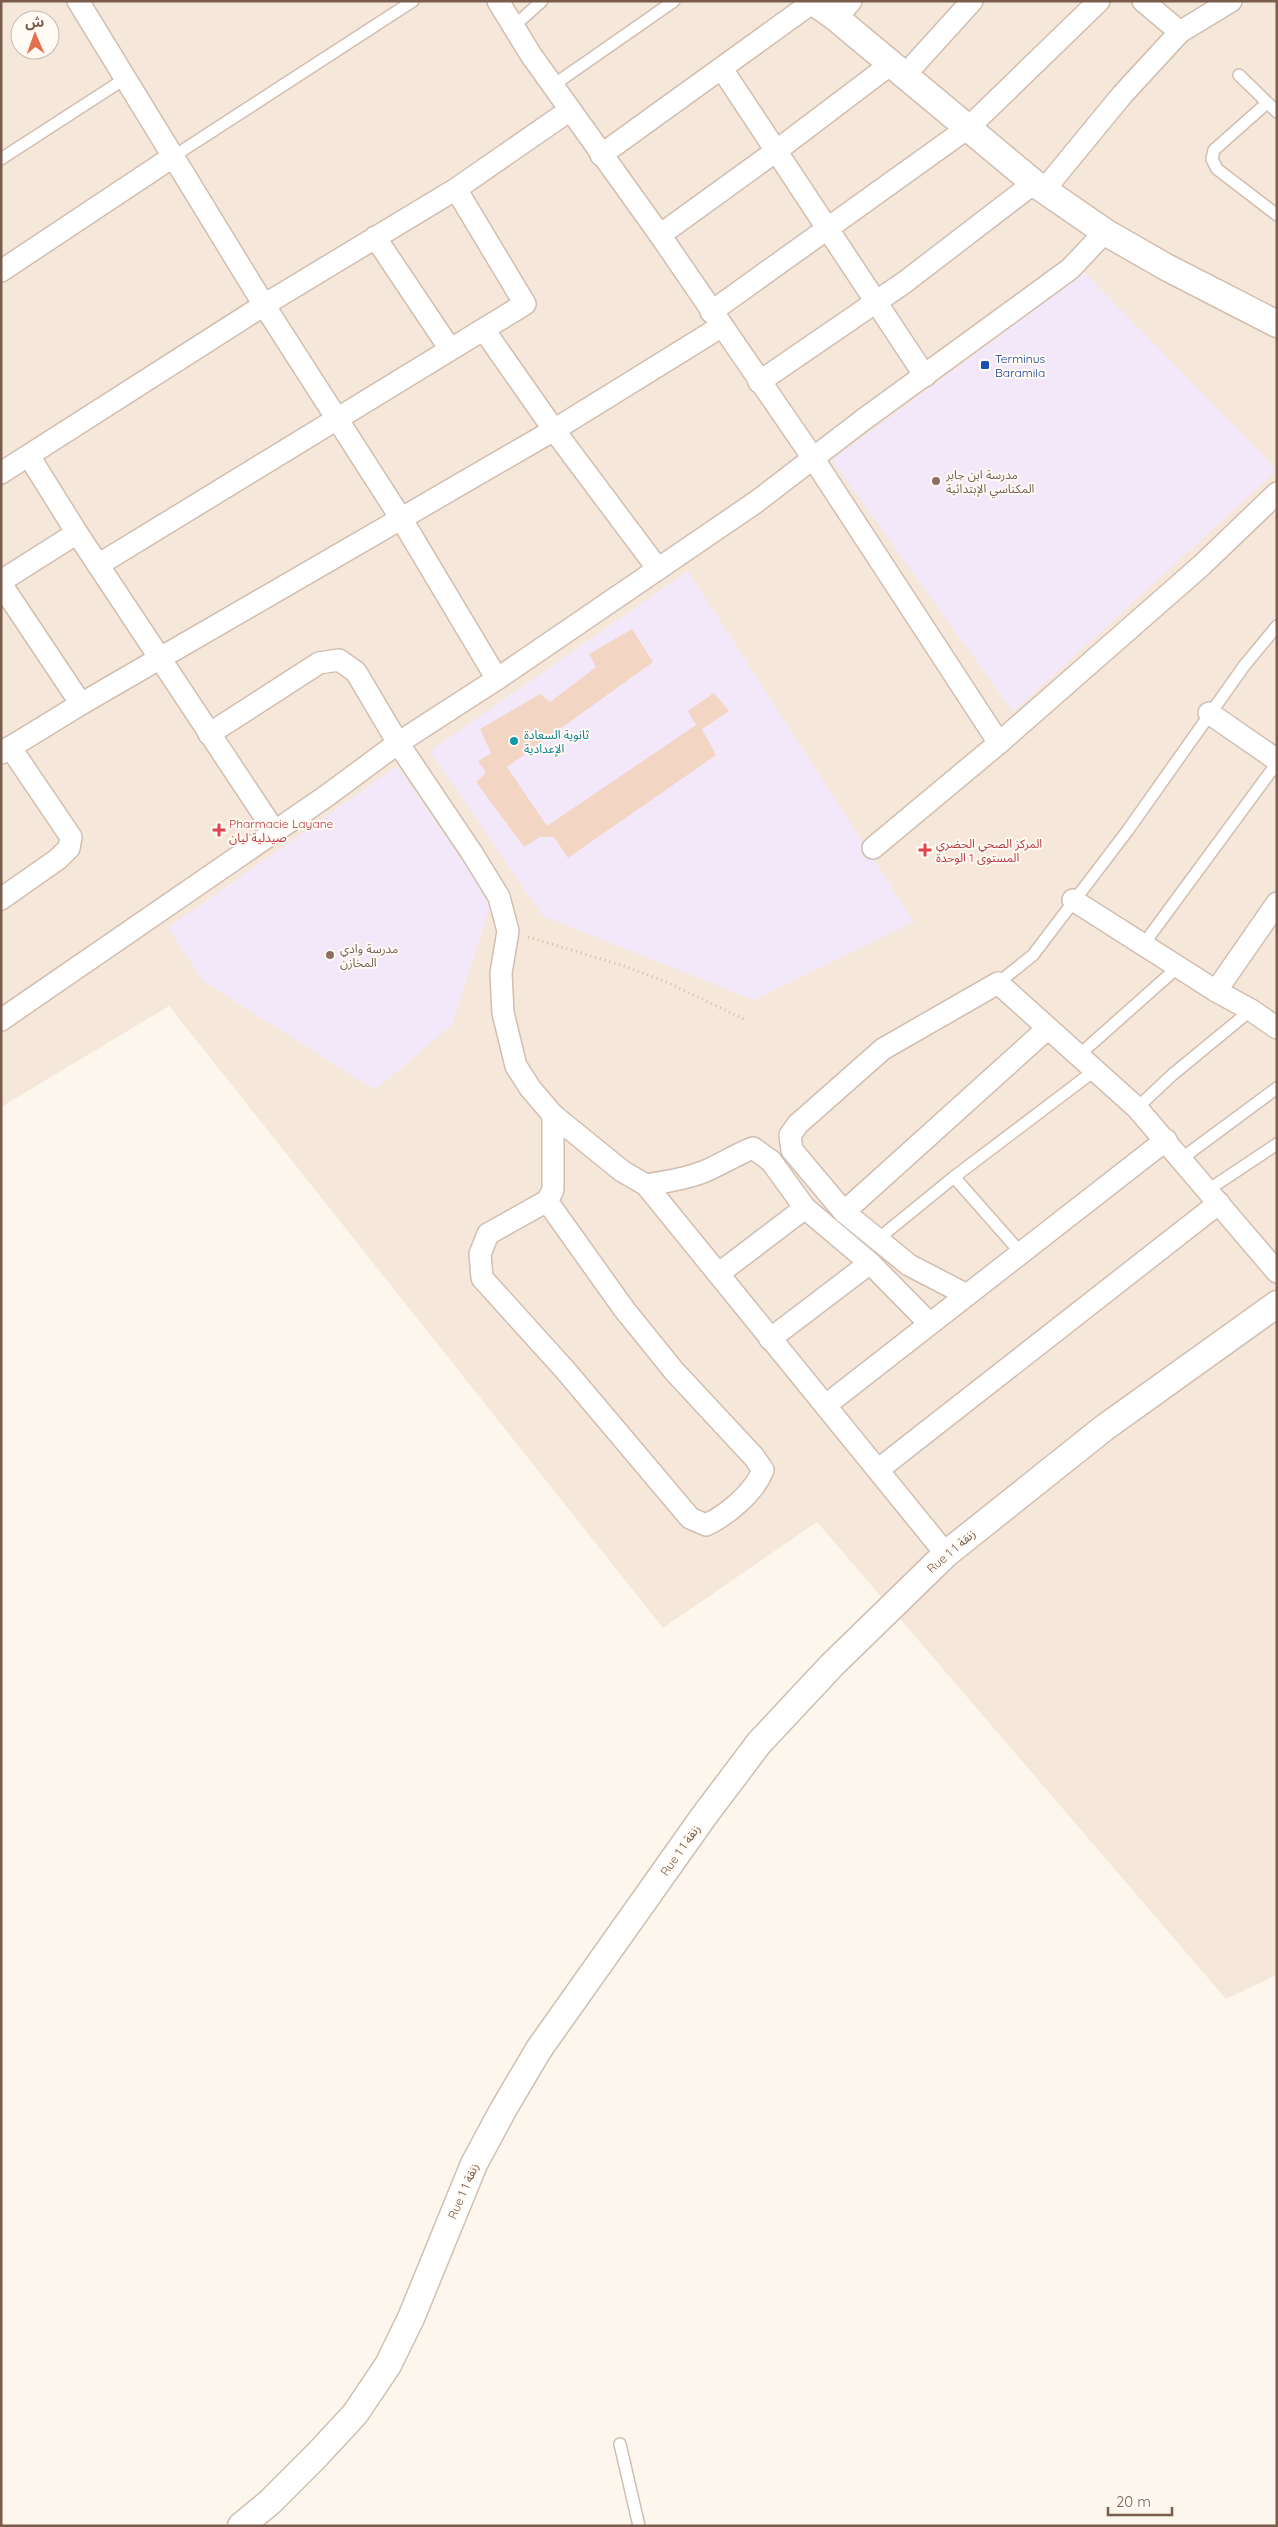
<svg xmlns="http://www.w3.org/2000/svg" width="1278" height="2527" viewBox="0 0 1278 2527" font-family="Quicksand,'Noto Sans Arabic',sans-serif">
<rect width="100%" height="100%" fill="#fdf6ec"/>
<path fill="#f5e8da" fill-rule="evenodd" d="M1,1H1277V1975L1226,1999L817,1522L663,1628L169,1006L1,1107ZM20,20H50V50H20Z"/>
<g fill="#f3e8fa">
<polygon points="1085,273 1277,470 1013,712 832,460"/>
<polygon points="688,571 914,922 754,1000 543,916 430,751"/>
<polygon points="397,766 491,902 452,1025 375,1090 203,981 168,928"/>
</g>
<polygon fill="#f3d5c3" points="632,629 653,662 507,767 547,826 696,725 688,711 714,693 729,711 702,729 716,755 568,858 554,837 540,837 524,847 476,782 486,773 478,761 491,753 480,729 540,694 550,702 596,667 589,654"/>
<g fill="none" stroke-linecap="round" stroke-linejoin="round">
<defs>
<g id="service">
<polyline points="514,26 542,1"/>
<polyline points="1239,75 1277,112"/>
<polyline points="552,86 674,1"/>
<polyline points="1267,103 1214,150 1212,159 1217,169 1277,215"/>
<polyline points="174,156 413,1"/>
<polyline points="1,159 126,78"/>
<polyline points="1143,945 1277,763"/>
<polyline points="998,983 1033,955 1128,830 1244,666 1277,626"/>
<polyline points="1079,1055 1178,967"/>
<polyline points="1137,1108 1172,1075 1251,1010"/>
<polyline points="1181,1159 1277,1088"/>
<polyline points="954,1177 1021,1253"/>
<polyline points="1208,1190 1277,1144"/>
<polyline points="878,1239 954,1177 1094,1071"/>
<polyline points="620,2444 639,2526"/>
</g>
<g id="minor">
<polyline points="78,1 264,305 402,520 497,679"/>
<polyline points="498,1 531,55 660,235 813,458 999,743"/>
<polyline points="1143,1 1180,32"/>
<polyline points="836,18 851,1"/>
<polyline points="722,69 925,376"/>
<polyline points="904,76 972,1"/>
<polyline points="601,155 813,2"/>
<polyline points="1044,190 1122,95 1180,32 1231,1"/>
<polyline points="660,235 776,151 891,64"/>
<polyline points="375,237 450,349"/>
<polyline points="1,271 174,156"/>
<polyline points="711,312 969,127 1099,1"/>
<polyline points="484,330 554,430 658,569"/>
<polyline points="759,382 905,282 1034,183"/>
<polyline points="29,456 77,533 275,832"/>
<polyline points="1,473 264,305 456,189 570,110"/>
<polyline points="98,565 525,304 456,189"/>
<polyline points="1,581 77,533"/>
<polyline points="1,584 81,704"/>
<polyline points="1209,713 1277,760"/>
<polyline points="209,734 319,663 339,660 356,672 398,743 472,853 499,897 508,931 501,973 503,1013 516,1066 530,1088 553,1115 622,1171 646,1185 946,1554"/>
<polyline points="1,753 81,704 554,430 722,326"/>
<polyline points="873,848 999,743 1202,565 1277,493"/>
<polyline points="1,899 58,859 69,848 71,837 10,747"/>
<polyline points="1073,900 1216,991 1251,1010 1277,1028"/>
<polyline points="1216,991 1277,903"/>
<polyline points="1,1020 325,797 398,743 497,679 756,502 863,420 1070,269 1105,232"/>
<path d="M646,1185C665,1182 685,1179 703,1172C720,1165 735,1155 753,1148L771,1161L805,1208L870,1263L929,1323"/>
<path d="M547,1201L624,1309L674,1371L754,1457L763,1470C754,1493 727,1515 706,1525L690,1518L566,1371L482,1278L480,1254L488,1234L547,1201L553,1190V1115"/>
<polyline points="844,1212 1048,1028"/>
<polyline points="718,1274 805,1208"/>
<polyline points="967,1295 909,1265 844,1212 792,1150 790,1135 798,1124 883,1049 998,983 1137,1108 1277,1272"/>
<polyline points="770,1339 870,1263"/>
<polyline points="826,1405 1166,1140"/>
<polyline points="879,1469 1219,1203"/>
</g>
<g id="tertiary">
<polyline points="812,1 836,18 1034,183 1105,232 1166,267 1277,324"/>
<polyline points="241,2526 270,2502 317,2455 355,2414 388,2365 411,2318 474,2164 503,2110 539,2049 704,1816 759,1743 832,1665 946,1554 1104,1428 1277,1304"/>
</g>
</defs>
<use href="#service" stroke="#d1beb0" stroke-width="14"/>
<use href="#minor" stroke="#d1beb0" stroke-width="24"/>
<use href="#tertiary" stroke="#d1beb0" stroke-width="29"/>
<polyline stroke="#d9b8a5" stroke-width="3" stroke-dasharray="1 4" stroke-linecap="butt" points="528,937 624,966 664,981 744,1019"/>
<use href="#service" stroke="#fff" stroke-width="11"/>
<use href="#minor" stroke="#fff" stroke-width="21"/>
<use href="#tertiary" stroke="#fff" stroke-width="26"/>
</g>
<rect fill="#1a4fb4" stroke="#fffaf3" stroke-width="2" x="980" y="360" width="10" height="10" rx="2.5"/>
<g fill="#8d6e63" stroke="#fffaf3" stroke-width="2">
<circle cx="936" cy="481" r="5"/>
<circle cx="330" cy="955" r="5"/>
</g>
<circle fill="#0f9aa8" stroke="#fffaf3" stroke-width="2" cx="514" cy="741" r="5"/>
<g fill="#e0444e" stroke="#fffaf3" stroke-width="2">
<path d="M216.5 822.5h5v5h5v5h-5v5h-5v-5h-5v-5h5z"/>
<path d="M922.5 842.5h5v5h5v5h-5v5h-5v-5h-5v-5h5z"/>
</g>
<g text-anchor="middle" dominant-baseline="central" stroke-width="4" stroke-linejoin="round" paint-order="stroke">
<g font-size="12" fill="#164399" stroke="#fffaf3" text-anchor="start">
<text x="995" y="358">Terminus<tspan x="995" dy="14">Baramila</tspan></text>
</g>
<g font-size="12" fill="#785e54" stroke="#fffaf3" text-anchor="start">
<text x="946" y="474">مدرسة ابن جابر<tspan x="946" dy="14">المكناسي الإبتدائية</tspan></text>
<text x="340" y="948">مدرسة وادي<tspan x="340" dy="14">المخازن</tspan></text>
</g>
<g font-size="12" fill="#0d838f" stroke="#fffaf3" text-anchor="start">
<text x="524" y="734">ثانوية السعادة<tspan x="524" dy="14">الإعدادية</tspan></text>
</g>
<g font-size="12" fill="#be3a42" stroke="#fffaf3" text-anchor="start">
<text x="229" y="823">Pharmacie Layane<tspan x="229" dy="14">صيدلية ليان</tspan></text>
<text x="936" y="843">المركز الصحي الحضري<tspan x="936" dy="14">المستوى 1 الوحدة</tspan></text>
</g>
<g font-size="12" fill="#7a5c4d" stroke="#fffaf3">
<text transform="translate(951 1551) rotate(-41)">Rue 1 زنقة 1</text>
<text transform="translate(680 1850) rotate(-55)">Rue 1 زنقة 1</text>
<text transform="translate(463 2191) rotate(-67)">Rue 1 زنقة 1</text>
</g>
</g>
<rect width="1278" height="2527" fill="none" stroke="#7a5c4d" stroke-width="5"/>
<g transform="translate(35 35) rotate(358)"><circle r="24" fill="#fffaf3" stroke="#cabbb1"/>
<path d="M0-4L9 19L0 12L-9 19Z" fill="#e76f51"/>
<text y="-8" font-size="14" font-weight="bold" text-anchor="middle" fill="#7a5c4d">ش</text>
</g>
<path d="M1108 2507v8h64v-8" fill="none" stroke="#7a5c4d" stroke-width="2.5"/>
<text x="1116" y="2507" font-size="15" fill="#7a5c4d" stroke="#fffaf3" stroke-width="4" paint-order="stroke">20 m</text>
</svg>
